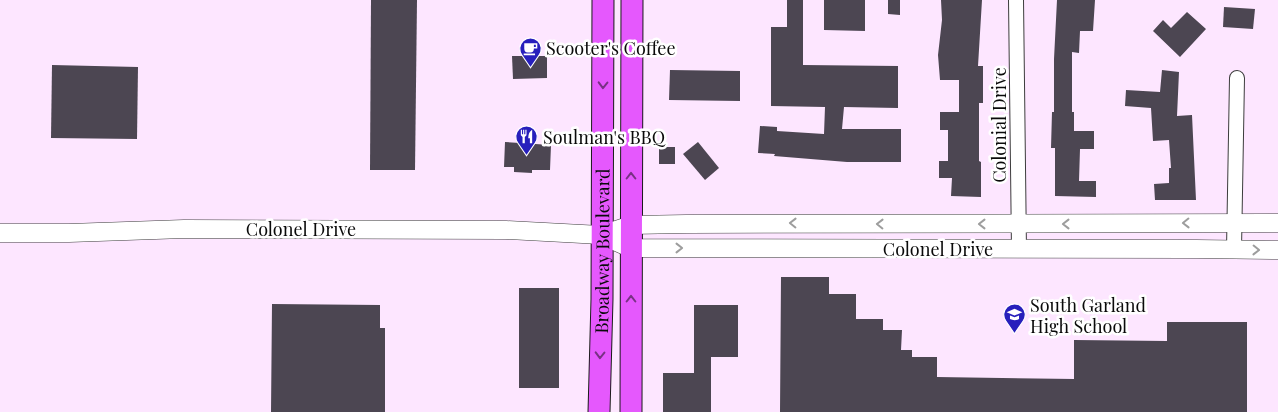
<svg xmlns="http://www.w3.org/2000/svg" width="1278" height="412" viewBox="0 0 1278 412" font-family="'Playfair Display',serif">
<rect width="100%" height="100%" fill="#fde6ff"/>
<g fill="#4c4652">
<polygon points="371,0 417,0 415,170 370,170"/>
<polygon points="787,0 803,0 803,65 898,66 898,108 844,107 842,129 901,129 901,162 847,162 774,156 775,154 758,153 760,126 777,127 777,131 824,134 825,107 771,106 771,27 787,27"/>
<polygon points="824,0 865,0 865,31 824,30"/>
<polygon points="888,0 900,0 900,15 888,14"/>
<polygon points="941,0 982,0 978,66 983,66 983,103 979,103 979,161 981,162 981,197 951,196 952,178 939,178 939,161 948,161 948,130 940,130 940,112 959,112 959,80 940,80 938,55 942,20"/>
<polygon points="1057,0 1095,0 1093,31 1080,31 1079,53 1072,52 1072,112 1074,112 1074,131 1094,131 1094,149 1080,149 1079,181 1096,181 1096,197 1055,196 1055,148 1051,148 1052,112 1054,112 1054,59"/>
<polygon points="1224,7 1255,9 1253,29 1223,27"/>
<polygon points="1187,12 1206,29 1180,57 1153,31 1163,20 1171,28"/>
<polygon points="512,56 547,56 547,78 513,79"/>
<polygon points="52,65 138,67 137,139 51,138"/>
<polygon points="670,70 740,71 740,101 669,100"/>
<polygon points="1162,70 1179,72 1177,116 1192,115 1196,200 1155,200 1154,184 1169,183 1169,168 1171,168 1169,140 1153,141 1151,108 1125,106 1126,90 1160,92"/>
<polygon points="505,142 551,145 550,170 532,170 532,173 514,172 514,167 504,167"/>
<polygon points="698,142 719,168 705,180 683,154"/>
<rect x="659" y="147" width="16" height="17"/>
<polygon points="781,277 829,277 829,294 856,294 856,319 883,319 883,330 902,330 901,350 912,350 912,357 937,357 937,377 1074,379 1074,340 1167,341 1167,322 1247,322 1247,412 780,412"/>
<rect x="519" y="288" width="40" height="100"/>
<polygon points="272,304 380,305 380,328 385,328 385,412 271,412"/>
<polygon points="694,305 738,305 738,357 711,357 711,412 663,412 663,373 694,373"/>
</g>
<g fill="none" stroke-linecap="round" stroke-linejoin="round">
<defs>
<g id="minor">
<polyline points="1016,0 1019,250"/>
<polyline points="1234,249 1237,78"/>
</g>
<g id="tertiary">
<polyline points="0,233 69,233 184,229 506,230 601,235 630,248 1197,249 1278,250"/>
<polyline points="601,235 631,225 686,224 1278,223"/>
</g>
<g id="primary">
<path id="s1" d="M599,412L602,299L603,0"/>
<polyline points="631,412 632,0"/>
</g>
</defs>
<use href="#minor" stroke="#3d3d3d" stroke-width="16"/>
<use href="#tertiary" stroke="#3d3d3d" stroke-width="19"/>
<use href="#primary" stroke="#1b1b1b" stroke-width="23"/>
<use href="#minor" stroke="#fff" stroke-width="14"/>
<use href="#tertiary" stroke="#fff" stroke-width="18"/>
<use href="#primary" stroke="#e558fd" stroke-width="21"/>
</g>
<defs><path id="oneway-chevron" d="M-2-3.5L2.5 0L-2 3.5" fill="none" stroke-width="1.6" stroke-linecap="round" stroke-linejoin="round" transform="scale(1.25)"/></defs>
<g stroke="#783184">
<use href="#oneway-chevron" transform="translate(603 85) rotate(91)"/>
<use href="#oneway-chevron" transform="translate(631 176) rotate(-90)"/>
<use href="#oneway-chevron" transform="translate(631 299) rotate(-90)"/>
<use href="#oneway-chevron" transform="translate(600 355) rotate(91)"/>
</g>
<g stroke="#9d9d9d">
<use href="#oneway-chevron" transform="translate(793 223) rotate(-179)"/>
<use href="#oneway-chevron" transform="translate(1186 223) rotate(179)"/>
<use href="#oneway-chevron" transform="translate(880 224) rotate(-179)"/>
<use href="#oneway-chevron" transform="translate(982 224) rotate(180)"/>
<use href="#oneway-chevron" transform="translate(1066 224) rotate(180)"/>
<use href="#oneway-chevron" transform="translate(679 248)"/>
<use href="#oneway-chevron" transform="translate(1256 250) rotate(1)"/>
</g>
<defs>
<symbol id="cafe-pin" viewBox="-11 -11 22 30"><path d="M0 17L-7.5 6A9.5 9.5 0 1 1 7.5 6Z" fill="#271fbc" stroke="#fff"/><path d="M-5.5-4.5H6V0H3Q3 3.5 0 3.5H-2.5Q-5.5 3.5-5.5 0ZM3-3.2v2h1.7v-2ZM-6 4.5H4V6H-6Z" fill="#fff"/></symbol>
<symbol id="restaurant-pin" viewBox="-11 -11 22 30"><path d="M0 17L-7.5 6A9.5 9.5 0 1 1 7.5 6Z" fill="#271fbc" stroke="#fff"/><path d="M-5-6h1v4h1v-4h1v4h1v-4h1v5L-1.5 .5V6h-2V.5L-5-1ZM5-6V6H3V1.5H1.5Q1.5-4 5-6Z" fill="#fff"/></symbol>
<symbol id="school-pin" viewBox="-11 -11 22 30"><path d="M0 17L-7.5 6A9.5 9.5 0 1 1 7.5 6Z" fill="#271fbc" stroke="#fff"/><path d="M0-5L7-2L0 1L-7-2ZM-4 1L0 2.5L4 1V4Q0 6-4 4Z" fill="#fff"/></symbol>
</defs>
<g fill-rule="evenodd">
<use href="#cafe-pin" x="518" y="36" width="25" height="34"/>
<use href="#restaurant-pin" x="514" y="124" width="25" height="34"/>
<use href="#school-pin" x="1002" y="302" width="25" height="34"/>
</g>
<g text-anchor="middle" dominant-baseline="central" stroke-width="5" stroke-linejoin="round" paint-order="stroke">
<g font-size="18" fill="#0a0a0a" stroke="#fff" text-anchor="start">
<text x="546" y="48">Scooter's Coffee</text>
<text x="543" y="137">Soulman's BBQ</text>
<text x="1030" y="305">South Garland<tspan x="1030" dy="21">High School</tspan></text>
</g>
<g font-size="18" fill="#0a0a0a" stroke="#fff">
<text transform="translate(999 125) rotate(-90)">Colonial Drive</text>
<text x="301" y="229">Colonel Drive</text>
<text x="938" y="249">Colonel Drive</text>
<text stroke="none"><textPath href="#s1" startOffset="161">Broadway Boulevard</textPath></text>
</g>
</g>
</svg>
